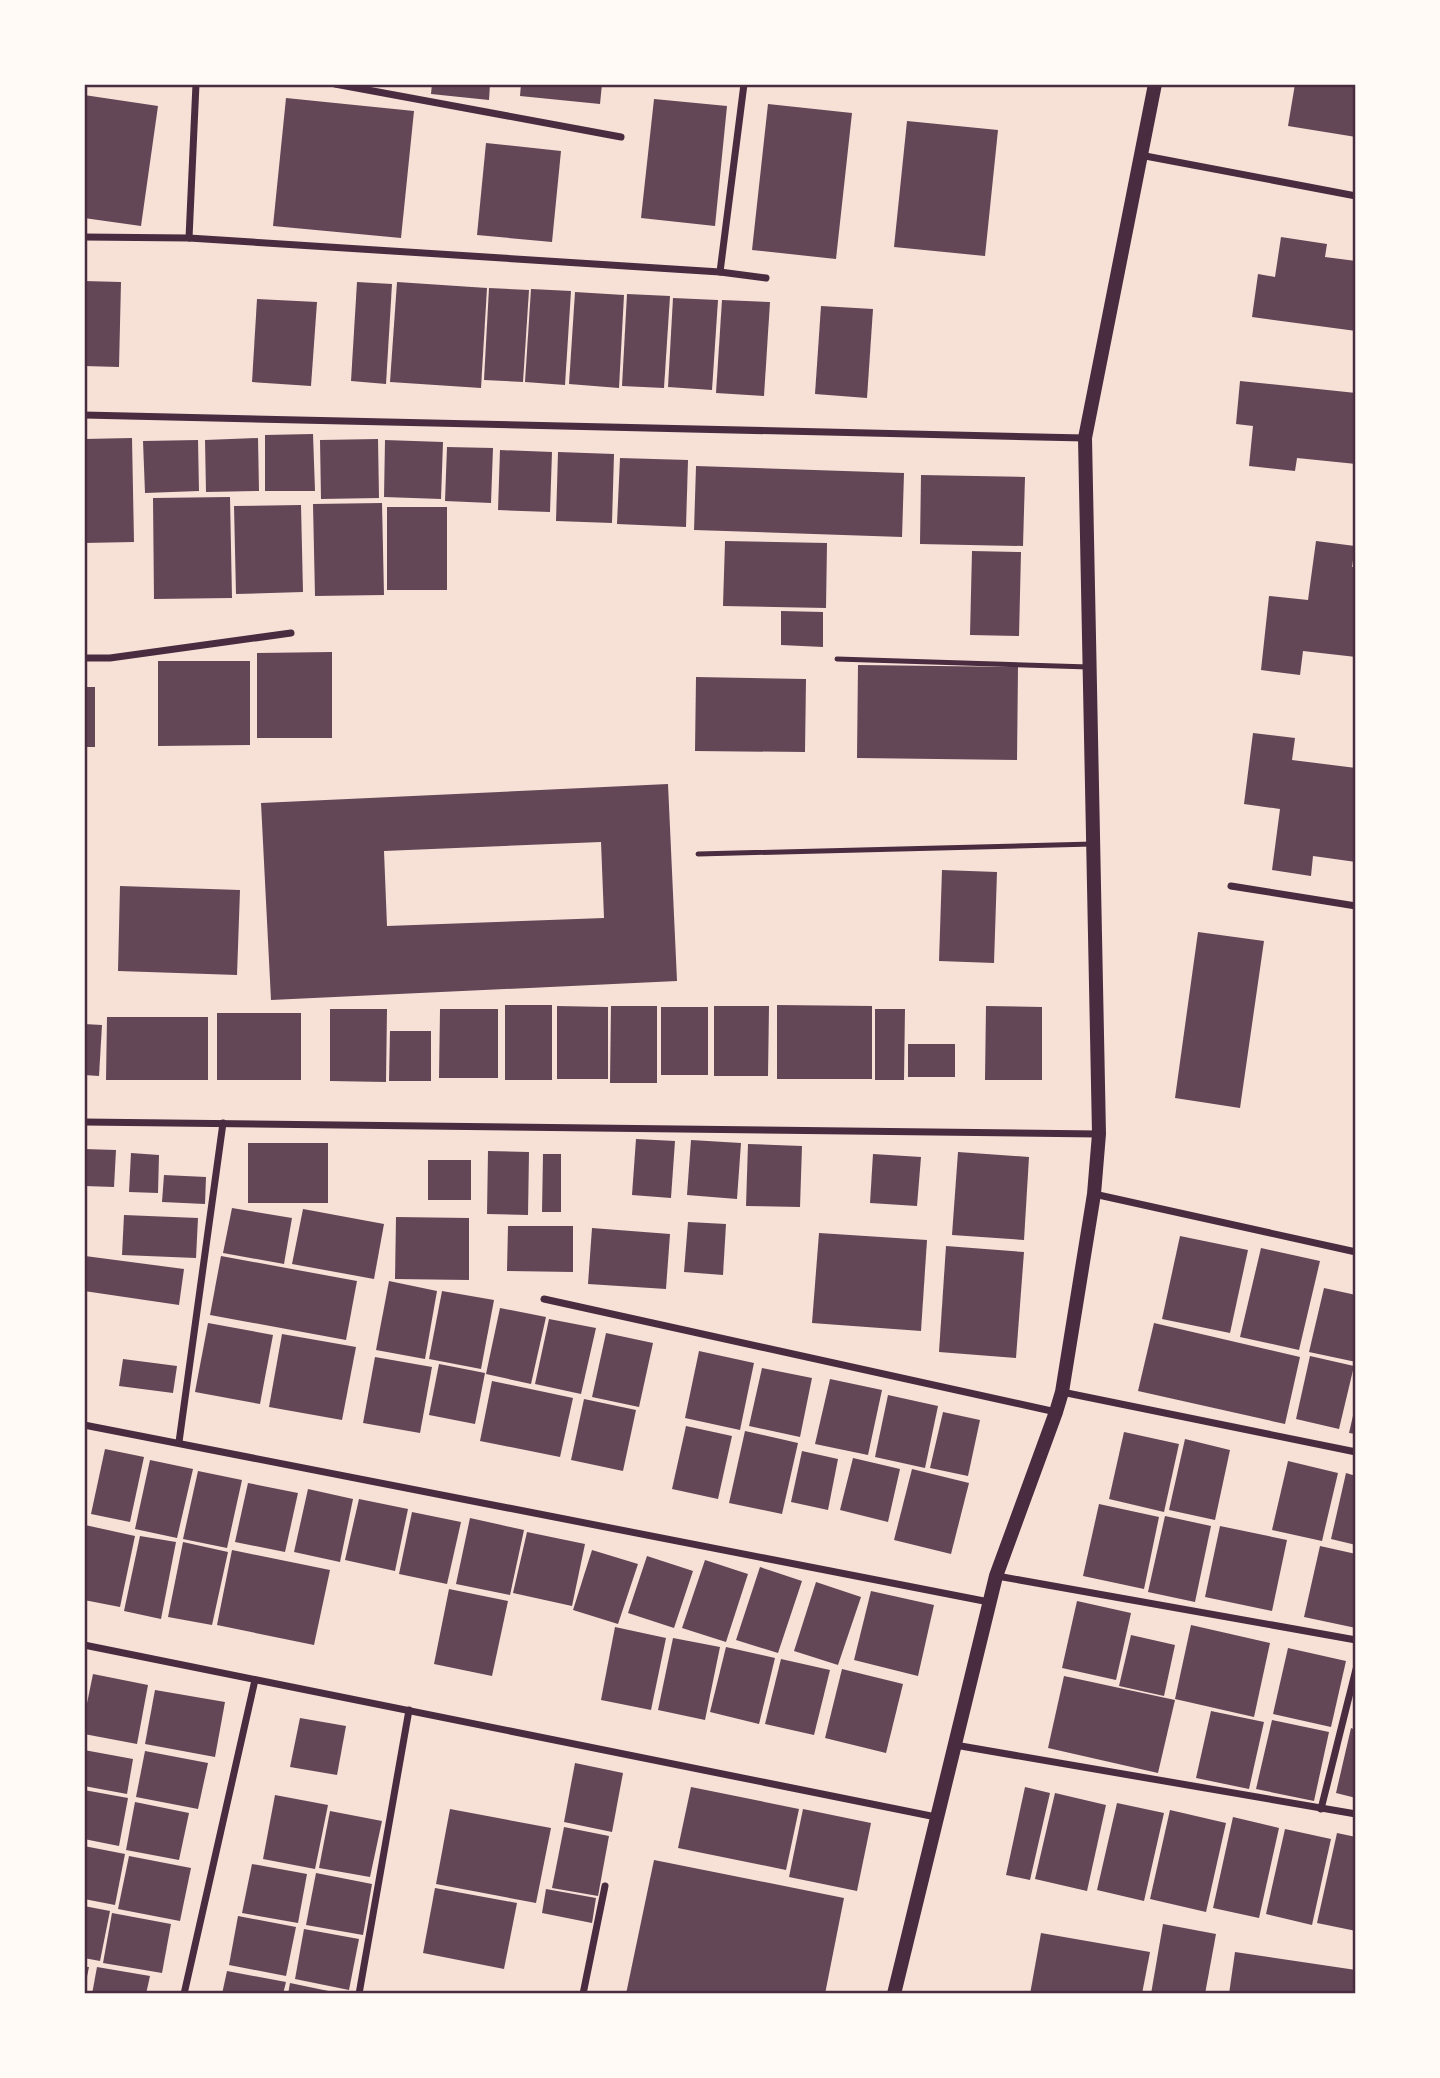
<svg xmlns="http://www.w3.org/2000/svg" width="1440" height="2078" viewBox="0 0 1440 2078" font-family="'Nunito Sans',sans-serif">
<rect width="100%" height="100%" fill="#f7e1d7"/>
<g fill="#644757" fill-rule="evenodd">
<polygon points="432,84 490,84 489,100 431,94"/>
<polygon points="521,84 602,84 600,104 520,96"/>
<polygon points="1295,84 1356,84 1356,137 1288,126"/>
<polygon points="84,95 158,106 141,226 84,218"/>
<polygon points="286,98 414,111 401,238 273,226"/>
<polygon points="654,99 727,106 715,226 641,218"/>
<polygon points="768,104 852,113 836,259 752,250"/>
<polygon points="907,121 998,130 985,256 894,247"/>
<polygon points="486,143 561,151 552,242 477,235"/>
<polygon points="1281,237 1327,244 1325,257 1356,261 1356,331 1252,317 1258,274 1275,277"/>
<polygon points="84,281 121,282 119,367 84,366"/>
<polygon points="357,282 392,284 386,384 351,381"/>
<polygon points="397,282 487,288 481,388 390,382"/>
<polygon points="489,288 529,290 523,382 484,380"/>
<polygon points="531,289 571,291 565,385 525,382"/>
<polygon points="575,292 624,295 619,388 569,384"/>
<polygon points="627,294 670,296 664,388 622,386"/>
<polygon points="673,298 718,300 712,390 668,387"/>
<polygon points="257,299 317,302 311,386 252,382"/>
<polygon points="722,300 770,302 764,396 716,393"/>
<polygon points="821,306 873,309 867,398 815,394"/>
<polygon points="1240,381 1356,393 1356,464 1297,458 1295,471 1249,466 1253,426 1236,424"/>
<polygon points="313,434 315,491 265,491 265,435"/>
<polygon points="132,438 134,542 84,543 84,439"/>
<polygon points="258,438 259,491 206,492 205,440"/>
<polygon points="378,439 379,498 321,499 320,440"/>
<polygon points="198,440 199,491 145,493 143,441"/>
<polygon points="385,440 443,442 441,499 384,497"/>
<polygon points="447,447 493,448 491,503 445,501"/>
<polygon points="500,450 552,452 550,512 498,510"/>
<polygon points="558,452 614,454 612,523 556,521"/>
<polygon points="620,458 688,460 686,527 617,524"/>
<polygon points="696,466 904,473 902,537 694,530"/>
<polygon points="921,475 1025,477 1023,546 920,544"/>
<polygon points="230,497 232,598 154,599 153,498"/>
<polygon points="382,503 384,595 315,596 313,504"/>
<polygon points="301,505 303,592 236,594 234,506"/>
<rect x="387" y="507" width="60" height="83"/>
<polygon points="725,541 827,543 826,608 723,606"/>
<polygon points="1316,541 1355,546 1352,567 1356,567 1356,657 1303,651 1300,675 1261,670 1269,596 1308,600"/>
<polygon points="972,551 1021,552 1019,636 970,635"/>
<polygon points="781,611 823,612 823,647 781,645"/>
<polygon points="332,652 332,738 257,738 257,653"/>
<polygon points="158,661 250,661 250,745 158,746"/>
<polygon points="858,665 1018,667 1017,760 857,758"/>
<polygon points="696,677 806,679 805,752 695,751"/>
<rect x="84" y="687" width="11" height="60"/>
<polygon points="1253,733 1295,738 1292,760 1356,768 1356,862 1313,856 1311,876 1272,870 1280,809 1244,804"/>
<path d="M668,784L677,981L271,1000L261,803ZM601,842L604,918L387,926L384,851Z"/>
<polygon points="942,870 997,872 994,963 939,961"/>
<polygon points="120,886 240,890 237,975 118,971"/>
<polygon points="1198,932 1264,941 1240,1108 1175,1098"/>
<rect x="505" y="1005" width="47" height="75"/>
<polygon points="777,1005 872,1006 872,1079 777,1079"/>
<polygon points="557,1006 608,1007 608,1079 557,1079"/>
<polygon points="611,1006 657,1006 657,1083 610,1083"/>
<polygon points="714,1006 769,1006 768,1076 714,1076"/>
<polygon points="986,1006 1042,1007 1042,1080 985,1080"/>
<rect x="661" y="1007" width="47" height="68"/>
<polygon points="330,1009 387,1009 386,1082 330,1081"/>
<polygon points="440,1009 498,1009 498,1078 439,1078"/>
<polygon points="875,1009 905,1009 904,1080 875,1080"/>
<rect x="217" y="1013" width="84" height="67"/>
<polygon points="107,1017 208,1017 208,1080 106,1080"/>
<polygon points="84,1024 102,1025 99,1076 84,1075"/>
<polygon points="390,1031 431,1031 431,1081 389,1081"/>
<rect x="908" y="1044" width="47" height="33"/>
<polygon points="636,1139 675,1141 671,1198 632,1195"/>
<polygon points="691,1140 741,1143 737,1199 687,1195"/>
<rect x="248" y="1143" width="80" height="60"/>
<polygon points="748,1144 802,1146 800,1207 746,1206"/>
<polygon points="84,1149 116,1150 114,1187 84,1186"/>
<polygon points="488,1151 529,1152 528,1215 487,1214"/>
<polygon points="958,1152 1029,1157 1024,1240 952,1235"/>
<polygon points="131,1153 159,1155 158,1193 129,1192"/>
<polygon points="543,1154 561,1154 561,1212 542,1212"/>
<polygon points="873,1154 921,1157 917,1206 870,1203"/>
<rect x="428" y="1160" width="43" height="40"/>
<polygon points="164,1175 206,1177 205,1204 162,1202"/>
<polygon points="232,1208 292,1218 284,1264 223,1253"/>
<polygon points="303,1209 384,1224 374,1279 292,1264"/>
<polygon points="124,1215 198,1218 196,1258 122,1255"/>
<polygon points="396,1217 469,1218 469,1280 395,1279"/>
<polygon points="688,1222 726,1224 723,1275 684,1272"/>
<polygon points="508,1226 573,1226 573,1272 507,1271"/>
<polygon points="592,1228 670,1234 666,1289 588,1284"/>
<polygon points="819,1233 927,1240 921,1331 812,1323"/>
<polygon points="1180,1236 1248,1250 1230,1333 1162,1319"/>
<polygon points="946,1246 1024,1252 1016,1358 939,1352"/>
<polygon points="1261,1248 1320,1261 1299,1350 1240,1337"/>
<polygon points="85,1256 184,1269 179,1305 84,1291"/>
<polygon points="221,1256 357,1281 346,1340 210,1315"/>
<polygon points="389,1281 437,1291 425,1359 376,1350"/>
<polygon points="1324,1288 1356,1295 1356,1362 1309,1352"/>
<polygon points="442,1291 494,1300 481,1369 429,1359"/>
<polygon points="500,1308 546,1317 531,1384 486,1374"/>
<polygon points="549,1319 596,1328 581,1394 535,1384"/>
<polygon points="208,1323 273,1335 260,1404 195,1392"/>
<polygon points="1154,1323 1300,1357 1285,1424 1138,1391"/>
<polygon points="606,1333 653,1343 639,1407 592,1397"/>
<polygon points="282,1334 356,1347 342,1420 269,1407"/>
<polygon points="699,1351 754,1363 740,1430 685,1418"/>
<polygon points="1310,1356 1354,1366 1339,1429 1296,1419"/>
<polygon points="375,1357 432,1367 420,1433 363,1423"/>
<polygon points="123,1359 177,1366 173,1393 119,1386"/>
<polygon points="439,1364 485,1373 475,1424 429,1415"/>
<polygon points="762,1368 812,1378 800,1437 749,1426"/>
<polygon points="830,1379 882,1390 868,1455 815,1444"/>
<polygon points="492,1381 573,1398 560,1457 480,1441"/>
<polygon points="888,1395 938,1406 925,1468 875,1457"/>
<polygon points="584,1399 636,1410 623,1471 571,1460"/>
<polygon points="1355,1407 1356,1407 1356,1434 1349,1433"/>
<polygon points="943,1412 980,1420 968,1476 930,1468"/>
<polygon points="686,1426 732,1436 718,1499 672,1489"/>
<polygon points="745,1431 798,1443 782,1514 729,1503"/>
<polygon points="1124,1432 1179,1444 1164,1512 1109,1499"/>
<polygon points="1185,1439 1230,1450 1215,1520 1169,1510"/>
<polygon points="105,1449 144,1457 130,1522 91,1514"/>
<polygon points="802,1451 838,1459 828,1510 791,1502"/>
<polygon points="853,1458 900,1469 888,1522 840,1510"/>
<polygon points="150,1460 193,1469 177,1538 135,1529"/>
<polygon points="1288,1461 1338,1473 1322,1541 1272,1530"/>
<polygon points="912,1469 969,1483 951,1554 894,1540"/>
<polygon points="198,1471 242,1480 227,1548 183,1539"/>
<polygon points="1346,1473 1356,1476 1356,1545 1331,1539"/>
<polygon points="248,1483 298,1493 285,1552 235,1542"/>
<polygon points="308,1489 353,1499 340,1562 294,1552"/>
<polygon points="359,1499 408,1509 395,1571 345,1560"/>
<polygon points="1099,1504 1159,1517 1144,1589 1083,1576"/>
<polygon points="412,1512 461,1522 447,1584 399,1574"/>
<polygon points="1165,1516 1211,1526 1195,1602 1148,1592"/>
<polygon points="470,1518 524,1530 510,1595 456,1584"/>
<polygon points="85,1525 135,1536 120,1607 84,1600"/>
<polygon points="1220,1526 1287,1540 1272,1611 1205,1597"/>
<polygon points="527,1532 585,1544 572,1606 513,1593"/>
<polygon points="140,1536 176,1542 161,1619 124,1611"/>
<polygon points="183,1542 228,1552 212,1625 168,1617"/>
<polygon points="1320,1546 1356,1554 1356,1628 1304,1617"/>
<polygon points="232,1550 330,1570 314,1645 217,1625"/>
<polygon points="592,1550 638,1564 618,1624 573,1610"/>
<polygon points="647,1556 693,1571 674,1628 628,1613"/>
<polygon points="705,1560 748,1574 726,1642 682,1628"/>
<polygon points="760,1567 802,1581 778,1653 736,1640"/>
<polygon points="816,1582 861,1597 838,1665 794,1651"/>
<polygon points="449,1589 508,1601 492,1676 434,1664"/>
<polygon points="871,1591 934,1605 918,1676 854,1660"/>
<polygon points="1077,1601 1131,1613 1116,1680 1062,1668"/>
<polygon points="1191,1625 1270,1643 1254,1717 1175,1699"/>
<polygon points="615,1627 666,1638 651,1710 601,1700"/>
<polygon points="1131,1635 1175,1645 1164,1696 1119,1686"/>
<polygon points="673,1638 720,1647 705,1720 658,1710"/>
<polygon points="726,1647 775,1658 759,1724 710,1712"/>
<polygon points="1288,1648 1346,1661 1331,1727 1273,1714"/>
<polygon points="781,1659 830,1670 814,1735 765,1724"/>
<polygon points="842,1669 903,1684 886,1753 825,1738"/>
<polygon points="93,1674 148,1685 137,1744 84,1734 84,1718"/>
<polygon points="1064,1676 1175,1700 1158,1773 1048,1748"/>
<polygon points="155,1690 225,1702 215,1757 145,1744"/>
<polygon points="1211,1711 1264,1722 1249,1789 1196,1778"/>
<polygon points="300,1718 346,1726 337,1775 290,1767"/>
<polygon points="1272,1720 1329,1732 1314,1801 1256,1789"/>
<polygon points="1351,1728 1356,1730 1356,1798 1336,1793"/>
<polygon points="84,1750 133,1759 127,1794 84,1786"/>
<polygon points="145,1751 208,1763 198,1809 136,1797"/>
<polygon points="575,1763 623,1773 612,1832 564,1822"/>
<polygon points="691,1787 799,1809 786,1870 678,1848"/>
<polygon points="1025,1787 1050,1793 1030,1880 1006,1875"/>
<polygon points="84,1790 128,1798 119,1846 84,1839"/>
<polygon points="1055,1793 1106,1805 1087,1891 1035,1879"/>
<polygon points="275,1795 328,1805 315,1869 263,1859"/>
<polygon points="135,1802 189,1813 179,1860 126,1850"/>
<polygon points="1117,1803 1164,1813 1144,1901 1097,1890"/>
<polygon points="450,1809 551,1828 536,1903 436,1884"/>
<polygon points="803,1809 871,1823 857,1891 789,1877"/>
<polygon points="1170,1810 1226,1823 1206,1912 1150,1899"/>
<polygon points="330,1811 382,1821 370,1877 319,1868"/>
<polygon points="1233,1817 1279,1828 1259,1918 1213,1908"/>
<polygon points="564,1827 609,1836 598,1896 552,1888"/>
<polygon points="1285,1829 1331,1839 1312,1925 1266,1914"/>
<polygon points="1337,1833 1356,1837 1356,1931 1317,1923"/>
<polygon points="84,1846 125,1854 115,1905 84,1899"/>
<polygon points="129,1856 191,1868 180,1921 118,1909"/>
<polygon points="654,1860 844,1898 825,1994 626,1994"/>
<polygon points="252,1864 307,1874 298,1923 242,1913"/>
<polygon points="316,1873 372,1884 363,1935 306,1925"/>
<polygon points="435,1888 517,1903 504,1969 423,1953"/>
<polygon points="546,1889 596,1898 592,1923 542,1913"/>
<polygon points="84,1906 110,1911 100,1961 84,1958"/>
<polygon points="112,1913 171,1924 162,1973 103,1963"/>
<polygon points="238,1916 296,1927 286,1976 229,1965"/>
<polygon points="1163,1924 1216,1934 1205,1994 1151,1994"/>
<polygon points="304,1929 359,1939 349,1990 295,1979"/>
<polygon points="1041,1933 1150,1952 1142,1994 1030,1994"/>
<polygon points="1235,1952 1356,1970 1356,1994 1229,1994"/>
<polygon points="84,1967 89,1967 85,1987 84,1987"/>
<polygon points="97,1967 150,1976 146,1994 92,1994"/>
<polygon points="227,1971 286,1982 283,1994 222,1994"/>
<polygon points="290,1983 338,1993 338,1994 288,1994"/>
</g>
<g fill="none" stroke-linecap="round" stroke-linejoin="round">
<g stroke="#4a2c40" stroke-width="5">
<polyline points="837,659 1089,667"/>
<polyline points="698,854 1093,844"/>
</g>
<g stroke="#4a2c40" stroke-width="7">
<polyline points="335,84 621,137"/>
<polyline points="1140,155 1356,196"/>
<polyline points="84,237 189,238 720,272 766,278"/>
<polyline points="189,238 196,84"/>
<polyline points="720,272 744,84"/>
<polyline points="84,415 1085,438"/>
<polyline points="84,658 110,658 291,633"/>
<polyline points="1231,886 1356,906"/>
<polyline points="84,1122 1099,1134"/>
<polyline points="1094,1194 1356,1252"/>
<polyline points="544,1299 1056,1412"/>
<polyline points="1062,1392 1356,1452"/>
<polyline points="84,1425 989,1602"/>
<polyline points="179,1442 223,1123"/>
<polyline points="997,1576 1356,1640"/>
<polyline points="84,1645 936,1817"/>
<polyline points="955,1745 1356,1814"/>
<polyline points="1321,1809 1356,1669"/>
<polyline points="184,1994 255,1680"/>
<polyline points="359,1994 409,1710"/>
<polyline points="583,1994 605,1886"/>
</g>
<polyline stroke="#4a2c40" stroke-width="14" points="894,1994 996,1576 1056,1412 1062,1392 1094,1194 1099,1134 1085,438 1155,84"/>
</g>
<rect width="1440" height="2078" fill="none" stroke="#fffaf5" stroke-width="172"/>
<rect x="86" y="86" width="1268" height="1906" fill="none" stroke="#4a2c40" stroke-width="2.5"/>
</svg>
